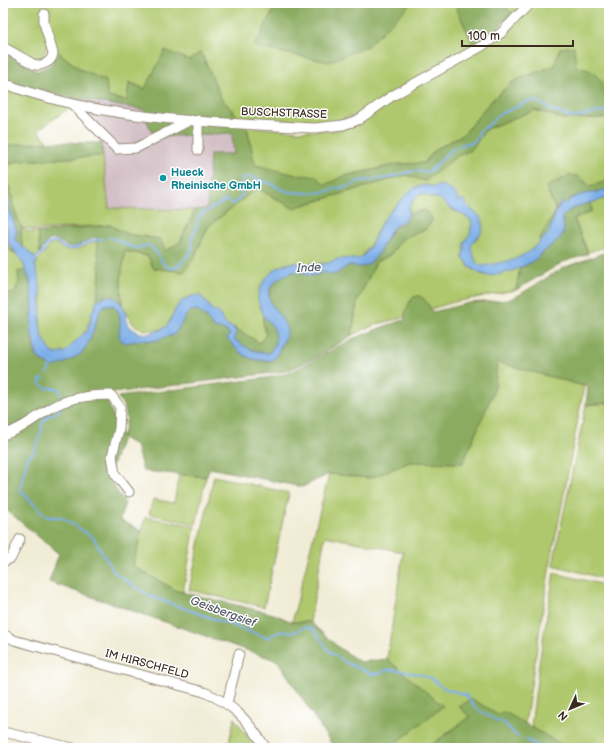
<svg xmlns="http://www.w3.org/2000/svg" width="612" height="751" viewBox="0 0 612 751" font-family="'Balsamiq Sans',sans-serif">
<rect width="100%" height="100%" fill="#fff"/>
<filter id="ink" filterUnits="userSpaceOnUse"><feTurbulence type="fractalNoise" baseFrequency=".025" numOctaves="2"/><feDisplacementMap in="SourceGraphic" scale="8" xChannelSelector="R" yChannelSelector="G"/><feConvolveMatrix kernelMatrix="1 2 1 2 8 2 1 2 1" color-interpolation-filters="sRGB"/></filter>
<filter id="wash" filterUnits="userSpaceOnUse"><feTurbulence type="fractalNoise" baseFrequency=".012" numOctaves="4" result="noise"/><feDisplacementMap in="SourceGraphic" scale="16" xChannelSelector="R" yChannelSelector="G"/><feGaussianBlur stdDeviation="0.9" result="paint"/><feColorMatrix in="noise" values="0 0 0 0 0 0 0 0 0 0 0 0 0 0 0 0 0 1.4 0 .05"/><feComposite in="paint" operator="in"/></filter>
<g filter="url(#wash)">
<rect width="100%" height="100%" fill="#f1ecd5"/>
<polygon fill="#d2bec5" points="72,98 146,110 155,136 232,133 234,154 210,154 207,208 195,210 109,208 102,143 71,107"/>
<g fill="#afc86d" stroke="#757946">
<polygon points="3,3 285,3 274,9 367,46 412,3 454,3 473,44 355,116 323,124 239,118 221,98 201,52 145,89 129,82 127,101 108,97 105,81 80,69 55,50 51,36 41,61 3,42"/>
<polygon points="500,3 526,3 512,13 508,9"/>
<polygon points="535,3 609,3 609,86 605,85 593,72 576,66 554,66 514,81 490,102 464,134 436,149 424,163 400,164 344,176 325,185 316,176 296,175 255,165 247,127 300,131 339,130 363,122 393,98 443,72"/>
<polygon points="3,85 71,107 38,130 48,142 8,145 3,147"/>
<path d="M535,110L563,119L609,118V180L590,187L584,180L546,187L556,211L539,240L541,241C537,244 534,248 529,252C519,260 492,268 479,266C475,262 469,249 471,244C473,242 476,239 478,237L477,215L464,200L460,201L459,203H458L452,191L442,185L439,187L412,190L392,209L381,223L372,242L361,258L355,260H335L329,263L303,264L290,263L263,283L259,290L258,298L263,311V322L266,334L260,343L233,327L228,326L214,312L204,299L175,310L167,326L160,330H144L133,324L122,304L121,279L125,251L148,256H195L208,227L257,188L293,208L406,175L425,181L457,156L471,150L486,129Z"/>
<polygon points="103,156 109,208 195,210 180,242 166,251 160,239 127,234 110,225 33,230 21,227 13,205 11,189 3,180 3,167 19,161"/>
<polygon points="609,191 609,246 588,252 574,219 592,211 589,192"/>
<path d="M420,194L427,195L431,198H439L446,203L452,210L461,213L471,220L472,226L470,228L472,232L464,243C465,249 463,253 463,259L468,263V266C482,276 488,278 504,272C509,270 514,270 520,268L516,290L454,302L431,309L424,299L419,296L414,297L410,301L405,317L377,324L352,335L357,302L376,262L390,255L403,238L426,229L425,210L409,214V207L417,196Z"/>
<polygon points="21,228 29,232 38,232 40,253 35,258 25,248 22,247"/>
<path d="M97,240L100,274L97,301L95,304L96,306C92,311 91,319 88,326C85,333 71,350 64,353C49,359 41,336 40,324C40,318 41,312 41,306C42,300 41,294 40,288C39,280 34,271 36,264C37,259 42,256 45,252C48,249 47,246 52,243L58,244C67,257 87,245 97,240Z"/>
<path d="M3,242C7,250 8,248 15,252C20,256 23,264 26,270L18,272L19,282L14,294L3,292Z"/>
<polygon points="497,362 584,386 565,489 549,570 525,724 505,712 497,714 471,716 427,748 384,748 387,745 400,740 412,681 387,659 403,552 325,536 310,622 292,622 329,474 370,478 410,462 463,463 495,388"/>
<polygon points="609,403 609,580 553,565 586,405"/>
<polygon points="179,474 206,477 196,524 149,514 153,499 174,503"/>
<polygon points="214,476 289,493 264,607 189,590"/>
<polygon points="145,517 195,526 183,592 177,591 133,566"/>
<polygon points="554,573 609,586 609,748 567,748 531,727 539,663"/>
<polygon points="234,718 256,748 228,748"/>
</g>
<g fill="#8bac60" stroke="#636b3f">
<polygon points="285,3 412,3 367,46 329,62 254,47 274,9"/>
<polygon points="454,3 500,3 508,9 512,13 491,35 473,44"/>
<path d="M574,46L576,66L593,72L605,85L609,86V118L563,119L535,110L486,129L471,150L457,156L425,181L406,175L293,208L257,188L208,227L195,256L184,272L153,268L148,256L125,251L121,279L122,304L114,297L104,296L97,301L100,274L97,240L96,237C89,239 77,247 72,247C62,248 57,234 47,242C44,245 43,249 40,253L38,232L110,225L127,234L160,239L166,251L180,242L195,210L207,208L210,154H234L232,133L154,137L146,119L145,110L72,98L3,80V52L37,71L49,66L59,53L80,69L106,81L108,97L127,101L129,82L145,89L165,50L189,60L201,52L221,98L247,127L255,165L296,175L316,176L325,185L344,176L400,164L424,163L436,149L464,134L490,102L514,81L554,66L560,48Z"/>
<polygon points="48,142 102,143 103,156 19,161 3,167 3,147 8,145"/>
<polygon points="569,175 578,176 590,187 609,180 609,188 605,190 571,198 568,203 557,208 549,233 541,241 539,239 556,211 546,187"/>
<path d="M3,180L11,189L13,205L21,227L22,247L15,239C19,227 9,215 9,203L5,201L3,203Z"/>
<path d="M590,202L592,211L574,219L588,254L563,262L516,290L520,268L532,262L561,237C565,231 564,224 562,217C569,209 580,206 590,202Z"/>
<path d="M425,210L433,219L426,229L403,238L390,255L376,262L357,302L352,335C331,349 310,361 287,371L104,394L122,437C128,419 129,413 118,397L266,378L290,373L352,339L391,324L405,320C404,312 408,303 414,297L419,296L424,299L433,312L469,303L508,300L519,295L563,268L604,253L609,278V403L586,405L588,387L497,362L495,388L463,463L410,462L370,478L329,474L302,487L210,468L206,477L143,471L136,445L122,438L108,477L125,503L120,520L142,531L133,566L177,591L274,614L292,622H310L338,647L360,662L387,659L443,706L400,740L387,745L384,748H334L278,661L49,582L59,554L3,507V292L14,294L19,282L18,272L26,270C30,281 32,294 33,307C33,319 29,349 39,359C42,363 48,365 52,367L91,338L100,311L105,305C120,303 123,322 119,333L131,342L141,340L147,341L174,335L189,311L197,310L206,317L214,328L225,330L229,333L230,335L228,338C235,349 260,368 273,359C279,356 282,343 286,337L282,319L270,304L269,300L270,290L277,280L286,274L294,271L318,275L324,272L336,274L349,265L362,267L377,255L394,227L402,224L407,218L409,214Z"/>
<polygon points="3,218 7,227 8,242 15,253 7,249 3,242"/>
<path d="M263,316C276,327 281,339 269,353C255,353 245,347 234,339L236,332L233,327L260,343L266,334L263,322Z"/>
<polygon points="472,699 497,714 505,712 567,748 427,748 470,717 458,706"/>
</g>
<path fill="#7daee8" stroke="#5c6c83" d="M425,185L434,187L442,185L452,191L457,196V200L459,203L461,199L464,200C465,202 466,206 469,208C473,212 482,216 483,223C484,235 476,236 472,244C470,248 472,250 473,253C475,260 476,265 483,266L513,260L529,252L549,233L554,217L560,204L563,202L568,203C569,197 575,199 579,195L597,192L609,188V197C594,204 573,203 562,217C563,224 566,230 561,237L532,262L510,272H505L501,274L489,276L479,273L468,266V263L462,257L465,248L464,243L471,232L470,230L472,225L471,220C460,212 449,209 439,198C431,199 424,192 419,194C416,195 410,204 409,207C408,210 410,213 408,216C405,223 399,222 394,227C383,238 379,264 361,267C357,267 353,266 349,265L336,274L331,275L324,272C316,275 310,279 302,272C292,271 285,274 277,280C254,299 286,314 287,332C287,337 283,341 281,346C279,349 279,353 276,357C273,361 267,361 262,360C259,360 256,360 253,359C243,357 233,346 227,338L230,335L229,333L225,330L214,328L206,317L197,310L189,311L174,335L165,337L154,341L141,340L126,343L122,341L119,337C120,326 124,302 105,305L100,311L90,340L81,354L65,363L53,367L39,359L37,356L31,330L33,306L30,281L23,263L8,242L7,227L3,218V203L6,200H8L9,209L17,231L15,239L22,247L25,248L35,258L37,261L35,266L40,282L41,305L40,324L42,336L51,351L55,354L65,352L84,333L88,331C87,325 93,319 91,313L96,306L95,304C100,296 105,296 114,297C123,304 127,312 127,324C141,338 152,335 167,326C177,308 177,297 200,295L214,312L217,311C224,318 220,324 233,327L236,332L234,339C245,347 255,353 269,353C281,339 276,327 263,316C262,309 257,303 258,296C260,281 276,264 291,263C303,262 315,266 328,263C332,262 335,259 339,259C346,257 353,261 360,258C369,253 376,234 381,224C384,217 409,191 416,187C419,186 422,186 425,185Z"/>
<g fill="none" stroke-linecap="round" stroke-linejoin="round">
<g stroke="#7daee8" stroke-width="2">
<path d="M109,238C119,238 127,247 137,248C141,248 145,246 149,245C158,248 162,274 176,267C181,265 183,259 187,256C193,251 193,246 191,239L196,230L198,218L201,214L227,200L233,204L239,199L242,195L241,185L242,178L250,177L270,183L283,190L290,192L303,193L325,192L337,188L350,186L359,181L388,178L408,172L419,171L424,172L430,171L452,149L467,143H472L477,138L480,131L490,124L494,119L502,113L519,106L529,101H537L552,110L573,118L604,111L609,113"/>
<polyline points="34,260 44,251 46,245 56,241 63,247 70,249 75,248 91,241 103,239"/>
<polyline points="47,374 51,364"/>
<polyline points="44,379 40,380 40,384 46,388 57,388 60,390 61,395"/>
<path d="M61,408L58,412L49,415L42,423V430L34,452L28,457L20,490L47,517H61L93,537L114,572L149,596L268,638C277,631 284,631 296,632L302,628L305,627L313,629L329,651L347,663L372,674H379L386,670H396L419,674L431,678L443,688L466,695L475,708L497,721C505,721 506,725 511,730C513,733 516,735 519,737"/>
<polyline points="525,739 542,748"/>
</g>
</g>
</g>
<g filter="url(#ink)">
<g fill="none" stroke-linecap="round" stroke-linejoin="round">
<defs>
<g id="minor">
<path d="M3,47L35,65C43,66 52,62 53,53L44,23V14"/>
<path d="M3,83C102,121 210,122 315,128L343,125L358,120L392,96L482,46L501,33L530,3"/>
<polyline points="73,105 117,149 136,148 191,120"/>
<polyline points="198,120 198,150"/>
<path d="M3,435C22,429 35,418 51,408C69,397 92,395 111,395L120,407L119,429L112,456L115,474L129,492"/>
<polyline points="3,562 11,558 20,539"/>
<path d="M3,634L14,640L28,644L204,692C235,705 248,721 266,748"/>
<polyline points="227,703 239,654"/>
<polyline points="3,732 73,748"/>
</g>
</defs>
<use href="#minor" stroke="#968b7a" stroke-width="11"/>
<use href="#minor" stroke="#fff" stroke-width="9"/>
</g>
</g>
<circle fill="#0f9aa8" stroke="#fff" stroke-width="1.5" cx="163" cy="178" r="4"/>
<g text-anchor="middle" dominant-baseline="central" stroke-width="3" stroke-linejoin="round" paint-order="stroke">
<g font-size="11" fill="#3b2a1e" stroke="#fff">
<text transform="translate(284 113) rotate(2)">BUSCHSTRASSE</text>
<text transform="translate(147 664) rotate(15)">IM HIRSCHFELD</text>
</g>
<g font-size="11" font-weight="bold" fill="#0d838f" stroke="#fff" text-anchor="start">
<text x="171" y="172">Hueck<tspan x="171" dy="13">Rheinische GmbH</tspan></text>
</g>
<g font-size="12" font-style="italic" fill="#525865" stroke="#fff">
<text transform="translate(309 268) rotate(-2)">Inde</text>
<text transform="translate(223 612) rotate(20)">Geisbergsief</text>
</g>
</g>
<rect width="612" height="751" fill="none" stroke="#fff" stroke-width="16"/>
<g transform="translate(570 709) rotate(226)" stroke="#ffffff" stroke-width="3" paint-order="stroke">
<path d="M0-3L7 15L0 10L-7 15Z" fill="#3b2a1e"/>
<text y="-6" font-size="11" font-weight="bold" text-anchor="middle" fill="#3b2a1e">N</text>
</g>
<path d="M462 40v6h111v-6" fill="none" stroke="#3b2a1e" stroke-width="2"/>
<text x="468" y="40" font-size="12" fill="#3b2a1e" stroke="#ffffff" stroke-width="3" paint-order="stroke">100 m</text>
</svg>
